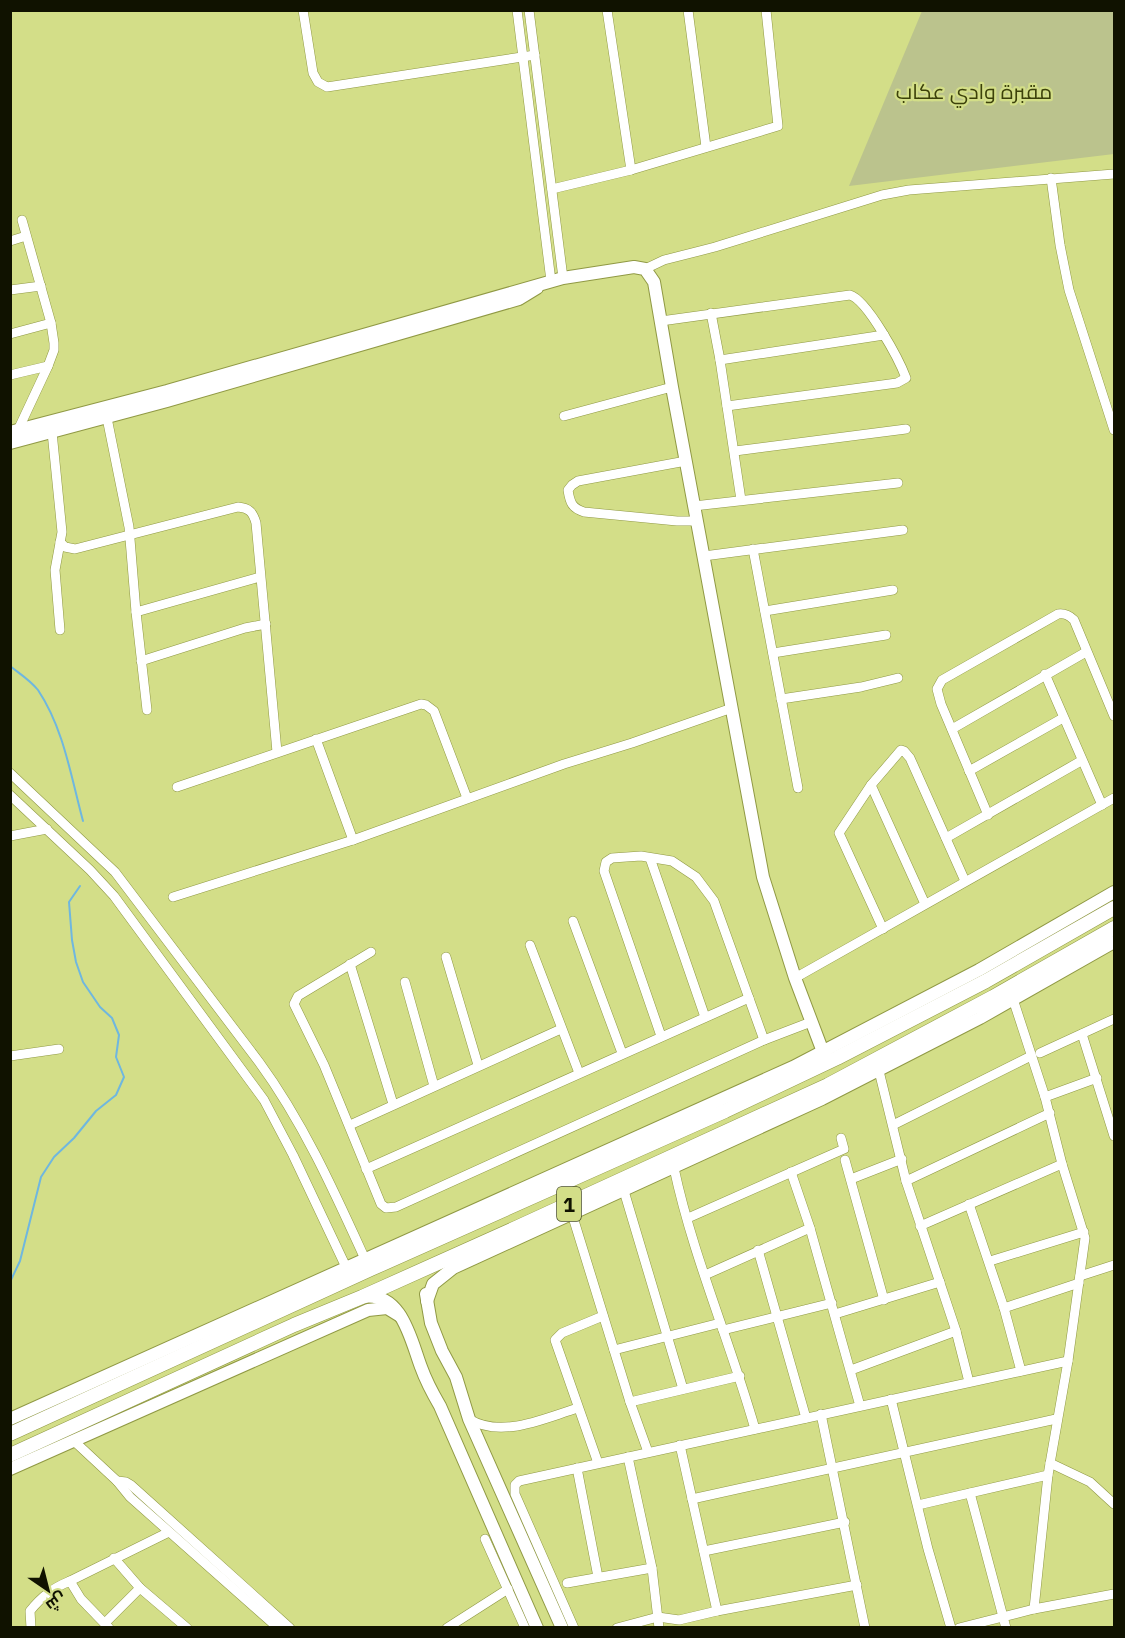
<svg xmlns="http://www.w3.org/2000/svg" width="1125" height="1638" viewBox="0 0 1125 1638" font-family="'IBM Plex Sans',Cairo,sans-serif">
<rect width="100%" height="100%" fill="#d3de88"/>
<polygon fill="#bbc38d" points="922,11 1114,11 1114,154 849,186"/>
<g fill="none" stroke-linecap="round" stroke-linejoin="round">
<g stroke="#6fb7df" stroke-width="2">
<path d="M10,666C20,674 30,680 38,690C64,729 71,777 83,821"/>
<polyline points="10,1282 20,1261 41,1177 54,1157 74,1138 96,1111 116,1095 124,1077 116,1057 119,1035 112,1018 100,1007 83,982 76,962 72,940 69,902 80,886"/>
</g>
<defs>
<g id="minor">
<polyline points="303,10 313,73 318,82 327,87 535,55"/>
<polyline points="517,10 551,281"/>
<polyline points="529,10 563,278"/>
<polyline points="607,10 631,170"/>
<polyline points="688,10 706,147"/>
<polyline points="1051,178 1060,245 1069,290 1114,430"/>
<polyline points="552,189 631,170 778,126 766,10"/>
<polyline points="10,241 26,236"/>
<polyline points="645,269 664,260 715,247 882,195 909,190 1114,174"/>
<polyline points="10,290 41,286"/>
<polyline points="711,313 720,360 741,500"/>
<path d="M661,321L850,295C867,300 899,359 906,378L897,383L727,406"/>
<polyline points="10,334 51,323"/>
<polyline points="720,360 884,335"/>
<polyline points="10,375 48,366"/>
<polyline points="564,416 672,387"/>
<polyline points="107,418 129,527 136,612 147,710"/>
<polyline points="18,430 48,366 54,350 54,343 51,323 22,220"/>
<polyline points="52,432 62,532 55,570 60,630"/>
<polyline points="735,451 906,429"/>
<path d="M686,461L578,481L572,485L568,490C570,503 572,508 584,512L677,521H697"/>
<polyline points="694,506 898,483"/>
<path d="M60,542L65,547L75,549L238,507C249,508 253,512 256,523L277,752"/>
<polyline points="753,549 798,788"/>
<polyline points="704,556 903,530"/>
<polyline points="765,611 893,590"/>
<polyline points="136,612 260,577"/>
<polyline points="773,653 886,635"/>
<polyline points="141,661 245,628 266,624"/>
<polyline points="1045,674 1102,805"/>
<polyline points="781,699 861,687 898,678"/>
<polyline points="952,729 1086,652"/>
<polyline points="316,739 353,840"/>
<polyline points="969,771 1063,718"/>
<path d="M10,773L115,872L259,1062C303,1122 334,1191 365,1259"/>
<polyline points="871,785 925,904"/>
<polyline points="177,787 421,704 426,705 434,711 467,798"/>
<polyline points="10,795 90,870 114,896 264,1100 293,1155 346,1267"/>
<path d="M988,815L941,704L937,689L942,680L1058,614C1065,613 1069,615 1074,620L1114,716"/>
<polyline points="10,836 47,829"/>
<polyline points="946,838 1081,761"/>
<polyline points="650,858 705,1017"/>
<polyline points="173,897 353,840 564,764 632,743 732,708"/>
<polyline points="573,921 622,1053"/>
<polyline points="883,929 839,833 871,785 901,750 904,751 910,758 965,881"/>
<polyline points="530,945 579,1073"/>
<polyline points="371,952 298,996 294,1004 324,1065 381,1204 386,1208 396,1207 764,1040 811,1022"/>
<polyline points="446,957 478,1065"/>
<polyline points="350,964 393,1104"/>
<polyline points="795,978 1114,798"/>
<polyline points="405,982 434,1086"/>
<polyline points="1013,999 1045,1097 1062,1164 1085,1238 1068,1361 1048,1475 1034,1609"/>
<polyline points="1082,1034 1114,1136"/>
<polyline points="661,1036 604,871 606,862 612,858 641,856 672,861 696,877 714,901 764,1040"/>
<polyline points="1040,1053 1114,1019"/>
<polyline points="10,1056 59,1049"/>
<polyline points="879,1071 906,1181 956,1331 969,1382"/>
<polyline points="1045,1097 1097,1078"/>
<polyline points="350,1125 561,1029"/>
<polyline points="893,1125 1031,1056"/>
<polyline points="845,1160 884,1300"/>
<path d="M674,1168C693,1257 730,1341 755,1429"/>
<polyline points="366,1169 749,998"/>
<polyline points="791,1172 810,1228 860,1406"/>
<polyline points="851,1179 902,1159"/>
<polyline points="906,1181 1050,1113"/>
<polyline points="624,1191 683,1389"/>
<polyline points="969,1204 1004,1308 1021,1371"/>
<polyline points="572,1214 630,1402 648,1452"/>
<polyline points="688,1218 844,1149 841,1138"/>
<polyline points="920,1226 1062,1164"/>
<polyline points="758,1250 806,1418"/>
<polyline points="990,1261 1084,1232"/>
<polyline points="705,1275 810,1228"/>
<polyline points="1080,1276 1114,1265"/>
<polyline points="1004,1308 1079,1283"/>
<polyline points="835,1314 940,1282"/>
<polyline points="723,1330 832,1303"/>
<polyline points="614,1350 720,1323"/>
<polyline points="851,1370 956,1331"/>
<polyline points="891,1399 928,1549 951,1628"/>
<polyline points="630,1402 740,1376"/>
<polyline points="821,1414 865,1628"/>
<path d="M469,1419C502,1439 544,1418 578,1408"/>
<polyline points="74,1441 117,1481 130,1497 278,1628"/>
<polyline points="680,1445 717,1611"/>
<polyline points="628,1457 652,1568 659,1628"/>
<polyline points="598,1463 555,1340 562,1333 603,1316"/>
<polyline points="1050,1463 1090,1482 1114,1504"/>
<polyline points="577,1468 598,1577"/>
<polyline points="117,1481 126,1482 131,1485 290,1628"/>
<polyline points="970,1493 1006,1628"/>
<polyline points="692,1499 1056,1419"/>
<polyline points="918,1505 1048,1475"/>
<polyline points="485,1539 525,1628"/>
<polyline points="704,1551 845,1522"/>
<polyline points="114,1558 140,1588 187,1628"/>
<polyline points="70,1581 169,1532"/>
<polyline points="567,1583 652,1568"/>
<polyline points="105,1623 140,1588"/>
<path d="M31,1628L30,1611C42,1596 53,1588 70,1581L81,1599L109,1628"/>
<polyline points="447,1628 508,1589"/>
<polyline points="574,1628 515,1494 515,1485 519,1481 1068,1361"/>
<polyline points="617,1628 658,1617 679,1620 717,1611 857,1585"/>
<polyline points="959,1628 1034,1609 1114,1594"/>
</g>
<g id="major">
<polyline points="10,432 167,391 563,278 634,267 645,269 654,282 672,387 763,877 795,978 823,1052"/>
<polyline points="10,443 167,401 519,299 537,288"/>
<polyline points="426,1294 431,1323 442,1351 456,1377 469,1419 562,1628"/>
<path d="M363,1297C402,1291 411,1341 421,1367C426,1381 433,1394 440,1406L537,1628"/>
<polyline points="427,1301 433,1284 453,1268 822,1099 980,1018 1114,942"/>
<polyline points="10,1419 793,1067 979,970 1114,892"/>
<polyline points="10,1469 368,1310 387,1308 400,1316"/>
</g>
<g id="highway">
<polyline points="10,1434 371,1269 725,1111 837,1058 986,981 1114,908"/>
<polyline points="10,1455 294,1325 362,1297 518,1227 828,1085 993,997 1114,928"/>
</g>
</defs>
<use href="#minor" stroke="#909944" stroke-width="10"/>
<use href="#major" stroke="#909944" stroke-width="14"/>
<use href="#highway" stroke="#909944" stroke-width="15"/>
<use href="#minor" stroke="#fff" stroke-width="9"/>
<use href="#major" stroke="#fff" stroke-width="12"/>
<use href="#highway" stroke="#fff" stroke-width="14"/>
</g>
<g text-anchor="middle" dominant-baseline="central" stroke-width="4.5" stroke-linejoin="round" paint-order="stroke">
<rect fill="#d3de88" stroke="#4a4f29" stroke-width="1.5" x="557" y="1187" width="24" height="34" rx="4.5"/>
<g font-size="20" font-weight="bold" fill="#101200">
<text x="569" y="1204">1</text>
</g>
<g font-size="21" fill="#3c410a" stroke="#d3de88">
<text x="974" y="91">مقبرة وادي عكاب</text>
</g>
</g>
<rect width="1125" height="1638" fill="none" stroke="#101200" stroke-width="24"/>
<g transform="translate(48 1590) rotate(145)" stroke="#d3de88" stroke-width="4.5" paint-order="stroke">
<path d="M0-4.5L10 22L0 15L-10 22Z" fill="#101200"/>
<text y="-9" font-size="16" font-weight="bold" text-anchor="middle" fill="#101200">ش</text>
</g>
</svg>
